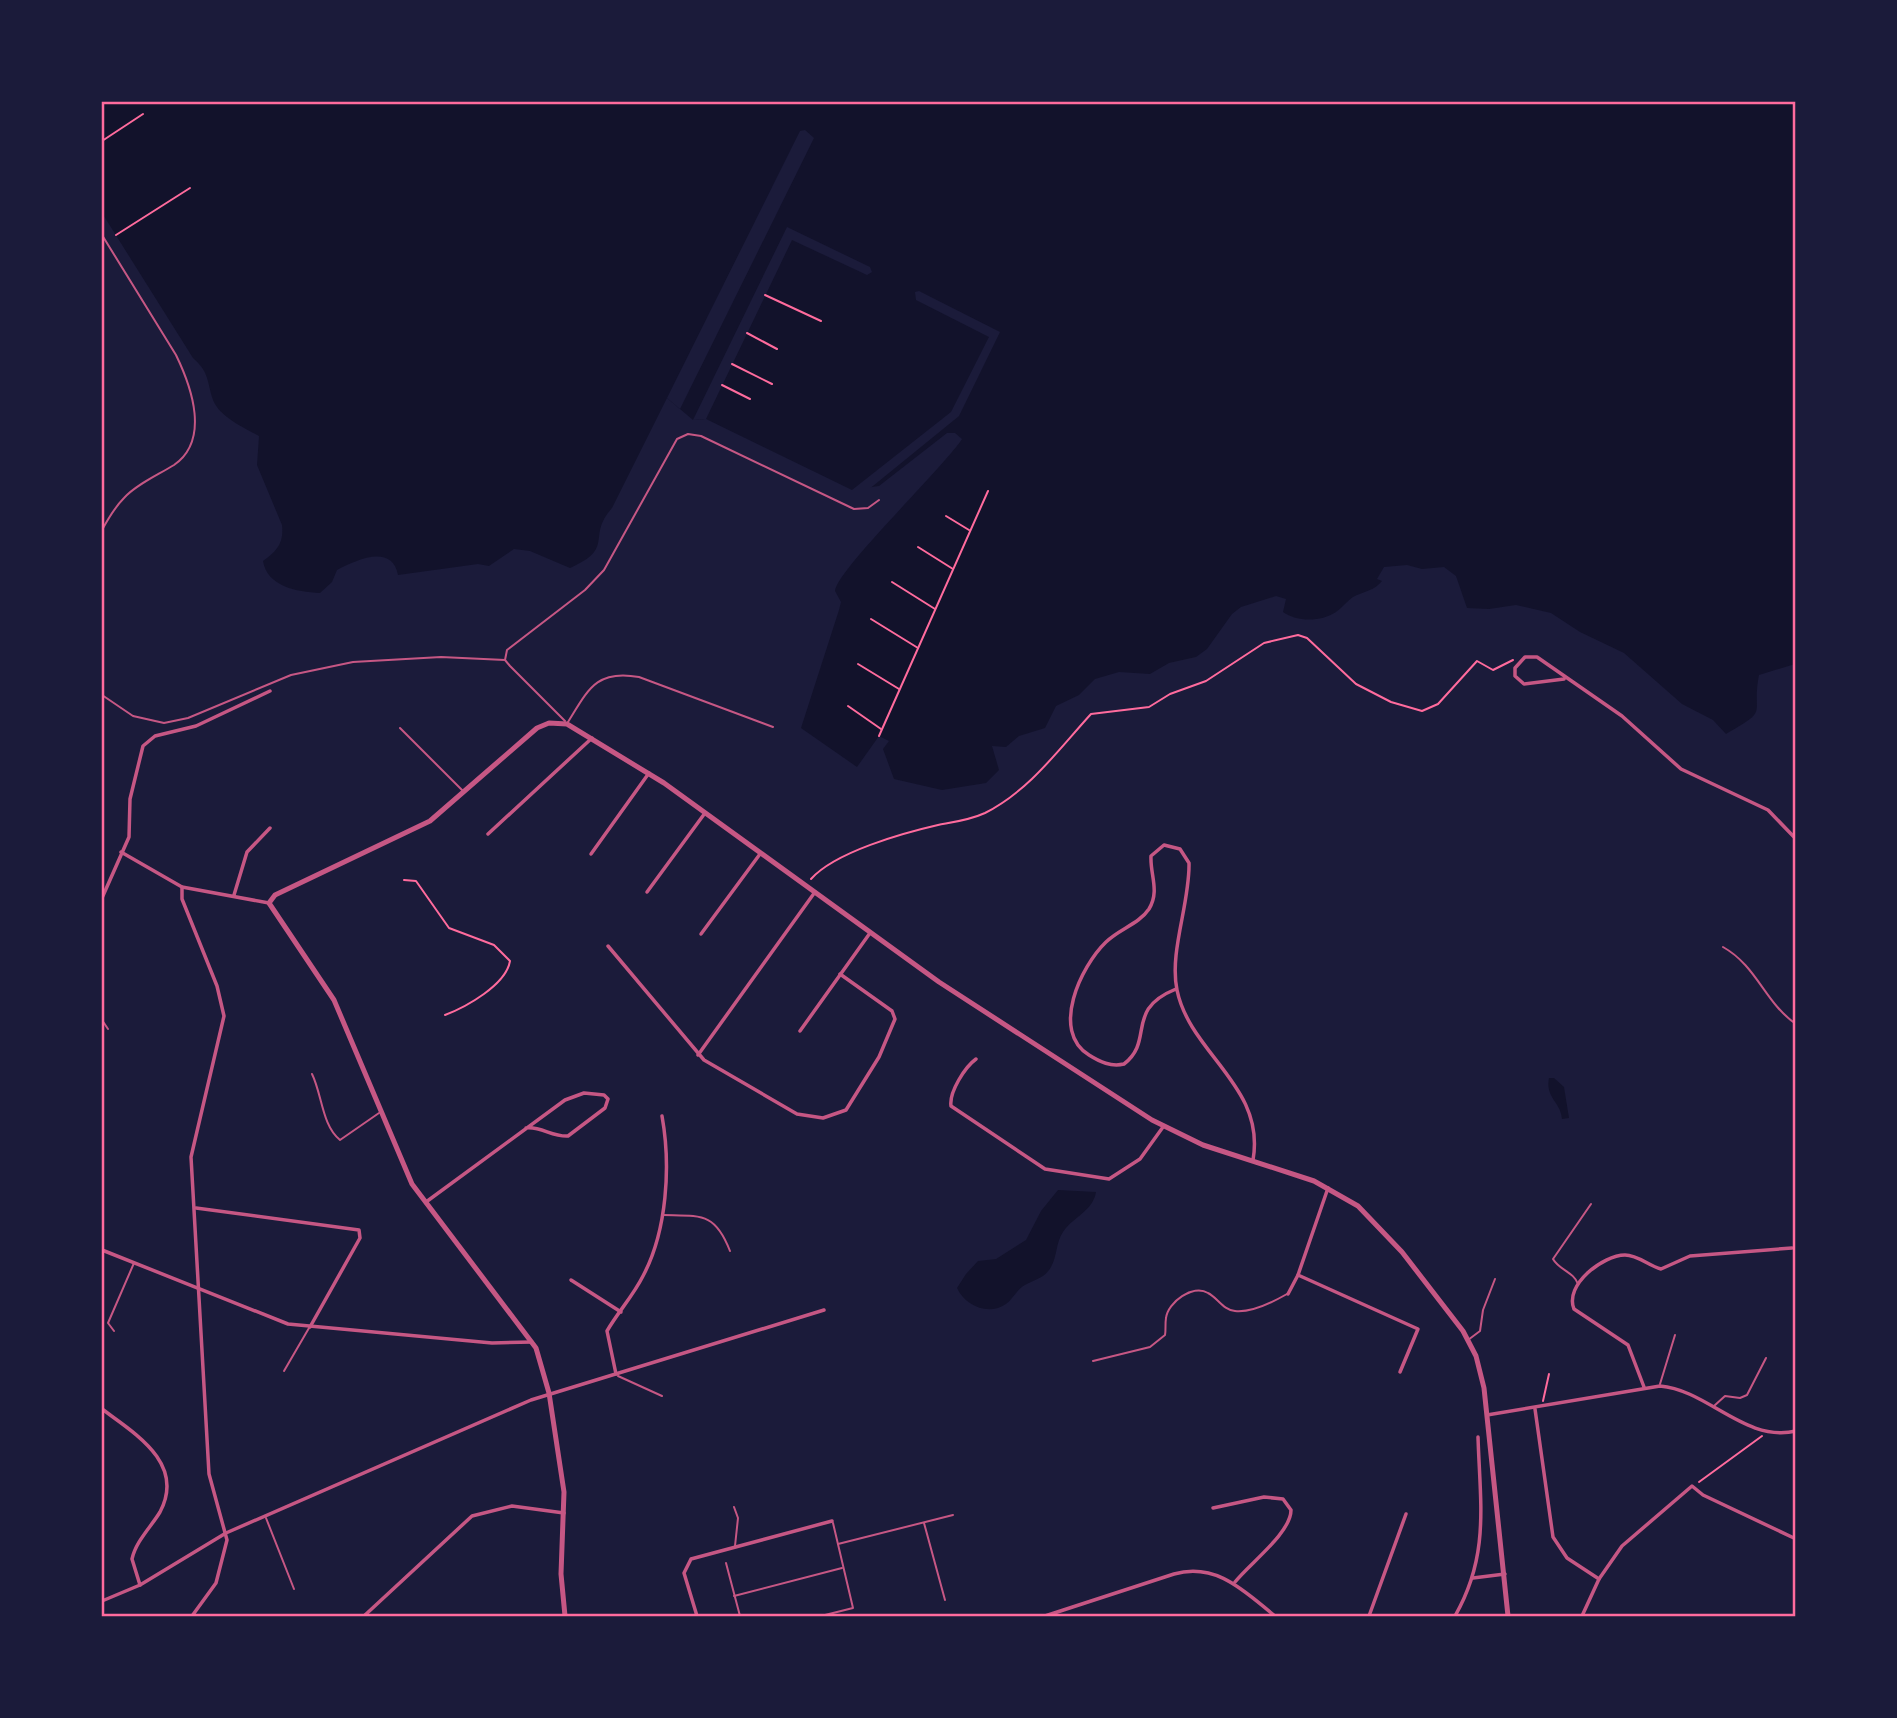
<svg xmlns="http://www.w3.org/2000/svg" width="1897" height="1718" viewBox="0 0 1897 1718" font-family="Figtree,sans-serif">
<rect width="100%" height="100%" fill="#1b1b3a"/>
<g fill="#12122b">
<path d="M102,102H1795V664L1759,675C1751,717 1771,708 1726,734L1713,720L1682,704L1624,653L1580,632L1551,613L1516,605L1489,609L1467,608L1456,576L1444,567L1422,569L1407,565L1384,567L1377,579L1382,581C1374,591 1364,591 1353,597C1347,601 1342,608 1336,612C1321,622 1297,622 1283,612L1286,599L1276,596L1241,607L1232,614L1207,649L1196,657L1169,663L1150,674L1119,672L1095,679L1079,695L1056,706L1045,728L1019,736L1006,747L992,746L999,770L986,783L942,790L894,779L883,749L889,741L879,736L857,767L801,728L839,610L841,602L835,591C836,571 943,468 962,439L955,433H947L879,486L852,490L706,419L693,420L667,398L612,508C586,537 616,548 570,568L530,551L514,549L489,566L478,564L398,575C392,543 356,560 337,570L332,582L320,593C296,592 267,586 263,561C277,551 284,543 282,525L257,465L259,436C243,427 217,416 212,397C207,379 208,371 193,358L102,213Z"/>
<path d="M1549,1078H1554L1564,1087L1569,1118L1562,1119C1561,1102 1545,1098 1549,1078Z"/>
<path d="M1058,1190L1096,1192C1093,1211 1073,1217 1063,1232C1056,1242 1057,1257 1051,1267C1044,1279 1035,1279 1025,1285C1017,1289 1013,1299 1006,1304C989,1316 965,1306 957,1288L966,1274L978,1261L996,1259L1026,1240L1041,1211Z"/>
</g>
<g fill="#1b1b3a">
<polygon points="805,130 814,138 680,409 667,398 800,131"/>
<polygon points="787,227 870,267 872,272 867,275 792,240 706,419 693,420"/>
<polygon points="919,291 1000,332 959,416 868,490 852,490 951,412 989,337 916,300 915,292"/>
</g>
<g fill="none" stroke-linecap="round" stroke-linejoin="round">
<g stroke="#ff6b9d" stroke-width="2">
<polyline points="102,141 143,114"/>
<polyline points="116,235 190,188"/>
<polyline points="765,295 821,321"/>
<polyline points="747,333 777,349"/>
<polyline points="732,364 772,384"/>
<polyline points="722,385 750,399"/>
<polyline points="946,516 969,530"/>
<polyline points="918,547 953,569"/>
<polyline points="892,582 935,609"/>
<polyline points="871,619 918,648"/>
<polyline points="858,664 899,689"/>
<polyline points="848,706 881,729"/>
<polyline points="879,736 988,491"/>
<path d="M811,879C835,852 903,833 938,825C954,822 970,820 985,813C1029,791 1059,749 1091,714L1149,707L1170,694L1206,681L1264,643L1298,635L1307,638L1356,684L1391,702L1422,711L1438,704L1477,661L1493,670L1513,660"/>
<path d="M404,880L416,881L449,928L494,945L510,961C506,985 466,1007 445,1015"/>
<polyline points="1543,1401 1549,1374"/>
<polyline points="1699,1482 1762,1436"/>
</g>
<g stroke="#c65784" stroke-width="2">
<path d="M102,235L176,355C192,388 210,440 174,465C158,475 137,484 124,498C115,507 108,519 102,530"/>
<polyline points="102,630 102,675"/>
<polyline points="102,695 133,716 164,723 188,718 291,675 353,662 441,657 505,660"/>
<polyline points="565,721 510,666 505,660 507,650 585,590 604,570 677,439 688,434 701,436 854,509 868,508 879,500"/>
<path d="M568,722C588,690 596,669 639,677L773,727"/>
<polyline points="400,728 464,792"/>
<path d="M1723,947C1757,966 1765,1003 1796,1024"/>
<polyline points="102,1020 108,1029"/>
<path d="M312,1074C322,1094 322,1126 340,1140L379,1113"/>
<path d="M663,1215C701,1216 715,1212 730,1251"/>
<path d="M1578,1284C1574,1272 1559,1270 1553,1259L1591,1204"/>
<polyline points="114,1331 108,1323 134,1263"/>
<polyline points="1468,1340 1480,1331 1483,1310 1495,1279"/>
<path d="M1093,1361L1150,1347L1165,1335C1166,1330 1165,1324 1166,1318C1168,1302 1193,1284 1208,1293C1218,1298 1223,1310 1235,1311C1252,1313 1273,1302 1287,1294"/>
<polyline points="284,1371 309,1328"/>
<polyline points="618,1376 662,1396"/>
<polyline points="1660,1384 1675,1335"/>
<polyline points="1714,1406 1725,1396 1740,1398 1747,1395 1766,1358"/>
<polyline points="734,1507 738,1518 735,1546"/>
<polyline points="266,1518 294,1589"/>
<polyline points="924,1523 945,1600"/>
<polyline points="838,1544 953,1515"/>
<polyline points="726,1563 740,1616"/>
<polyline points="734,1596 842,1568"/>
<polyline points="821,1616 853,1608 833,1523"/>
</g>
<g stroke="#c65784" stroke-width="3.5">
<polyline points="1564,679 1524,684 1515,676 1515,668 1525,657 1537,657 1622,716 1681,769 1768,810 1796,839"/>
<polyline points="488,834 592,738"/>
<polyline points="121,852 182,887 269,903"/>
<polyline points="591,854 649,773"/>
<polyline points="182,887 182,899 217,986 224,1016 191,1157 209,1474 227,1540 216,1583 192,1616"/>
<polyline points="647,892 705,813"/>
<polyline points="234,895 247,852 270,828"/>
<polyline points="102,898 129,837 130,799 143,746 155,736 196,726 270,691"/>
<polyline points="701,934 760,854"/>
<polyline points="608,946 704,1060 797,1114 823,1118 846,1110 879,1057 895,1019 892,1011 840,974"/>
<path d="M1176,989C1124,1010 1155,1040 1124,1064C1111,1067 1100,1062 1089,1055C1050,1031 1081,966 1106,942C1119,929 1139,924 1149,909C1160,891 1150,875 1151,856L1164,845L1180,849L1189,863C1190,903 1169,952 1177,990C1190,1054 1266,1086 1253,1160"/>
<polyline points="800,1031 870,933"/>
<polyline points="698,1055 815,892"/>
<path d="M976,1059C965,1067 949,1092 951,1106L1045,1169L1109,1179L1140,1159L1163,1127"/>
<path d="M426,1202L565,1100L584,1093L604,1095L608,1099L605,1108L568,1136C552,1137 541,1126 526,1128"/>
<polyline points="196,1208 359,1230 360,1238 310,1327"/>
<polyline points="102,1250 288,1324 492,1343 532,1342"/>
<polyline points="1298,1275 1418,1329 1400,1372"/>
<polyline points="571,1280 621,1312"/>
<polyline points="1288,1294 1298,1275 1328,1188"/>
<path d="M616,1374L607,1331C618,1312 633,1296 643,1276C667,1231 671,1166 662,1116"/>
<path d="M1644,1387L1628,1345L1574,1309C1564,1285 1603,1255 1625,1255C1638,1255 1649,1266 1661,1269L1690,1256L1792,1248"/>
<path d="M102,1409C134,1433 186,1463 160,1512C151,1527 136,1541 132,1559L140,1585"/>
<polyline points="1535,1409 1553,1537 1567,1558 1599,1579"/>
<path d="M1487,1415L1660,1386C1708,1390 1745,1443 1796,1431"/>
<path d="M1213,1508L1264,1497L1283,1499L1291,1510C1291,1533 1249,1564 1235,1582"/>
<polyline points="1473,1578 1505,1574"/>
<polyline points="102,1601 140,1585 226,1533 531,1400 824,1310"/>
<polyline points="364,1616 472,1516 512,1506 564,1513"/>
<polyline points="697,1616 684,1573 691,1559 832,1521"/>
<path d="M1045,1616L1174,1574C1217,1562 1245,1592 1275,1616"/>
<polyline points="1369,1616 1406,1514"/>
<path d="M1455,1616C1490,1555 1480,1503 1478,1437"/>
<polyline points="1582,1616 1599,1579 1622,1546 1692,1486 1703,1495 1796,1539"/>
</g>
<polyline stroke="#c65784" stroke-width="5" points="565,1616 561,1574 564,1492 549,1393 536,1348 412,1184 334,1000 269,903 275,895 430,821 537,728 549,723 567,724 664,783 939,982 1152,1120 1203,1145 1314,1181 1358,1206 1402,1252 1463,1331 1476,1356 1484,1388 1508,1616"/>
</g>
<rect width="1897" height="1718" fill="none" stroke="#1b1b3a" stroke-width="206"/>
<rect x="103" y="103" width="1691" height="1512" fill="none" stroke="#ff6b9d" stroke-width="2.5"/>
</svg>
